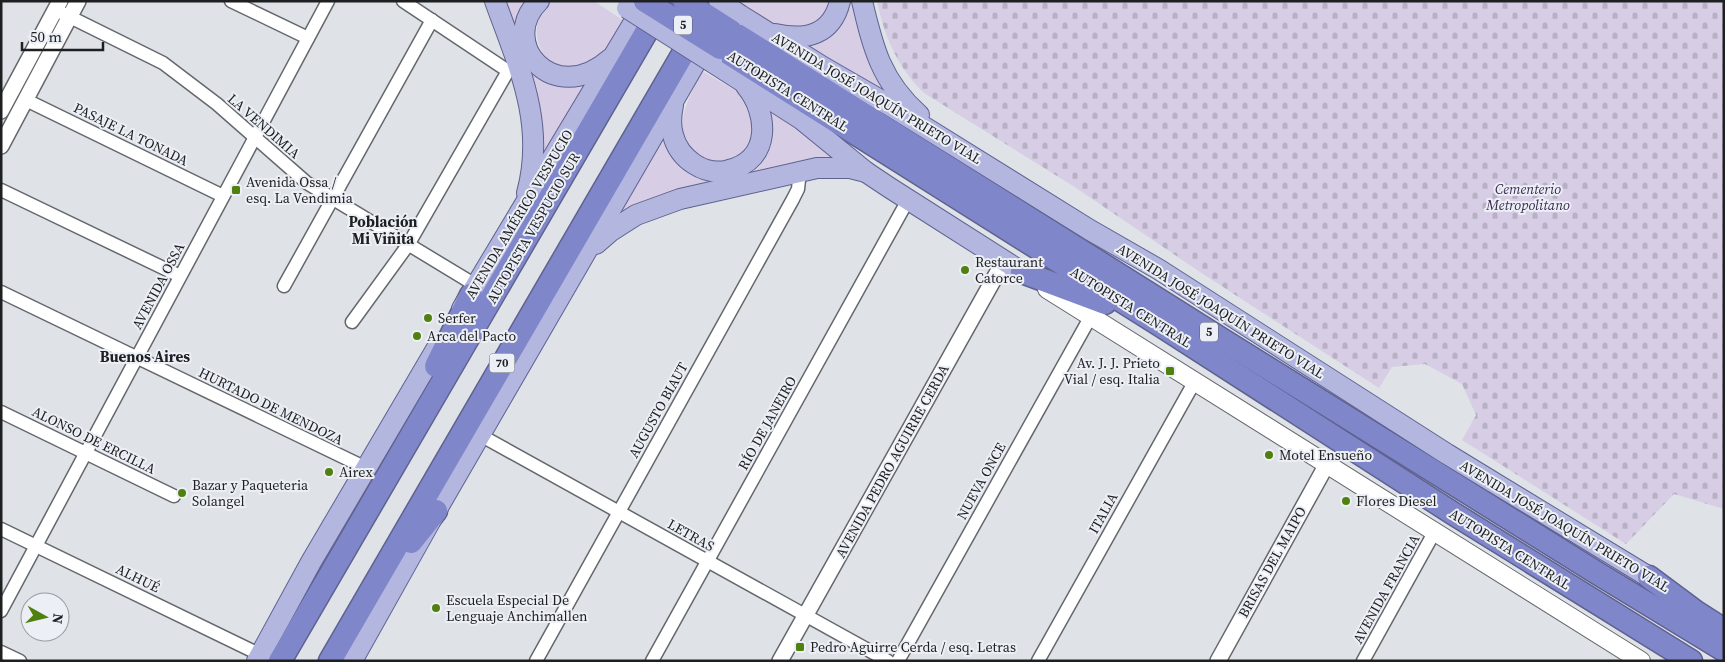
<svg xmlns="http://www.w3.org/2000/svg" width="1725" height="662" viewBox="0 0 1725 662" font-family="'Source Serif 4',serif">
<defs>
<pattern id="cemetery-stones" width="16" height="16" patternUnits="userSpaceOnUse" patternTransform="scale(1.25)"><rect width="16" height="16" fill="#d7cde5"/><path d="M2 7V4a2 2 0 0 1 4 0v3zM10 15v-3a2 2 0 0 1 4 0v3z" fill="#b8b0c4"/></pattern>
</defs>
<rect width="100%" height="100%" fill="#dfe3e8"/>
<g fill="#d7cde5">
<polygon points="500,1 527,1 532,70 593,77 540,167"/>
<path d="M552,1H594L624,21C620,29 611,49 605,55C601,58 592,60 587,62C583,64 577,68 573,68C537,70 524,21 552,1Z"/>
<path d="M738,1H831C823,30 787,32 764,20C755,15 747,7 738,1Z"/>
<polygon points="850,1 856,1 893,100 797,42 808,43 828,38 844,21"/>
<path d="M702,71L738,92L753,122L749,147L740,155L727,164L700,161C695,155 685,146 684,139C678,115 692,92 702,71Z"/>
<polygon points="768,109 847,161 808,162 658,195 615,217 665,133 669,148 737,172"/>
</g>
<path fill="url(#cemetery-stones)" d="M877,1H1724V509L1674,494L1626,544L1462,440L1476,415L1462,384L1425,364L1392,367L1379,388L1203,274L1073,186L924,93C898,68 884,36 877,1Z"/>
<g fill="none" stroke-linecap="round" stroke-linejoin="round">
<defs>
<g id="minor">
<polyline points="231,1 308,38"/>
<polyline points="62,13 163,63 217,104 307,183 477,286"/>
<polyline points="26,100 223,196"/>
<polyline points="1,190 180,276"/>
<polyline points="284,286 432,20"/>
<polyline points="1,292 366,468"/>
<polyline points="352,322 408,245 508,71 403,1"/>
<polyline points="1,412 174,496"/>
<polyline points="480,435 888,661"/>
<polyline points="1,529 261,655"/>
<polyline points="1,611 328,1"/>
<polyline points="1,652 20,661"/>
<polyline points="536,661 793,199 798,189 800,171"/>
<polyline points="652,661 908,200"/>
<polyline points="898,661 1091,316"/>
<polyline points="1038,661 1195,381"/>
<polyline points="1363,661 1435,531"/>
</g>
<g id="tertiary">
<polyline points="1,111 60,1"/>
<polyline points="1,146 78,1"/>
<polyline points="780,661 1004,261"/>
<polyline points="1218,661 1327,464"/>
</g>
<polyline id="secondary" points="1047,289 1641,661"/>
<g id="primary">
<path d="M495,1C518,65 546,123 527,193"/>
<path d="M539,1C497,42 553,109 610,59"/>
<path d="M862,1C873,48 881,81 919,115"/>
<polyline points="740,15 823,67 889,105 1090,230 1158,269 1447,454 1649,577"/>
<path d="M775,34C806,41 832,35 840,1"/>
<polyline points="712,62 801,119 866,172 890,188 1022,272"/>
<path d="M673,105C671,115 670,125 673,135C679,159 705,177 729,170C771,160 769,114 746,86"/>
<polyline points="596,244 611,231 636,215 680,199 817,168 850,168 866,172"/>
<polyline points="462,309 646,2"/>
<polyline points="257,661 311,562 438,346"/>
<polyline points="352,661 436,511 708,41"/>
</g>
<g id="motorway">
<polyline points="731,31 1226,342 1597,573 1724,650"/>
<polyline points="720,48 1163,327 1454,514 1691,661"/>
<polyline points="1022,272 1105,303"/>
<polyline points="436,366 471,295"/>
<polyline points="411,542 436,511"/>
<polyline points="1649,577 1696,612 1724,630"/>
<polyline points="280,661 662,5"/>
<polyline points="330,661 698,28"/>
</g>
</defs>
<use href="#minor" stroke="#64676c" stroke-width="15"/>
<use href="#tertiary" stroke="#64676c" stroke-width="18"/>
<use href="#secondary" stroke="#64676c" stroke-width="20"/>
<use href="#primary" stroke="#5e628f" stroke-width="22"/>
<use href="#motorway" stroke="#5e628f" stroke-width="25"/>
<use href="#minor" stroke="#fff" stroke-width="12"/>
<use href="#tertiary" stroke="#fff" stroke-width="15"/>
<use href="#secondary" stroke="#fff" stroke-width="18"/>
<use href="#primary" stroke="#b3b6df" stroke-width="20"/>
<use href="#motorway" stroke="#8086ca" stroke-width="22"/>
<defs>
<g id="primary-bridge">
<polyline points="719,1 740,15"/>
<polyline points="627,8 712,62"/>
</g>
<g id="motorway-bridge">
<polyline points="645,1 720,48"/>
<polyline points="684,1 731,31"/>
</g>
</defs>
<use href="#primary-bridge" stroke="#5e628f" stroke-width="22" stroke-linecap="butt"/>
<use href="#motorway-bridge" stroke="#5e628f" stroke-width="25" stroke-linecap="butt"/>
<use href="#primary-bridge" stroke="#b3b6df" stroke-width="20"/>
<use href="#motorway-bridge" stroke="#8086ca" stroke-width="22"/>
</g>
<g fill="#508110" stroke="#ecf0f6" stroke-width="2">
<rect x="231" y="185" width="10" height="10" rx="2.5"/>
<circle cx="965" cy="270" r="5"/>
<circle cx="428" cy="318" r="5"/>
<circle cx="417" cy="336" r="5"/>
<rect x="1165" y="366" width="10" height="10" rx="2.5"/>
<circle cx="1269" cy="455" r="5"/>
<circle cx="329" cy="472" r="5"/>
<circle cx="182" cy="493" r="5"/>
<circle cx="1346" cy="501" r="5"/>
<circle cx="436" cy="608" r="5"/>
<rect x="795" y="642" width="10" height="10" rx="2.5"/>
</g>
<g text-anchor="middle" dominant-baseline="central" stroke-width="4" stroke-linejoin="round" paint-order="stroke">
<g fill="#ecf0f6" stroke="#5c5e61" stroke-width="1">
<rect x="674" y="15.5" width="18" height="19" rx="4"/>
<rect x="1200" y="322.5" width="18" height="19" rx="4"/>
<rect x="489.5" y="353.5" width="25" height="19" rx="4"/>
</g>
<g font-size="12" font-weight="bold" fill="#1e1f21">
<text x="683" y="25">5</text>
<text x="1209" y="332">5</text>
<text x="502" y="363">70</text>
</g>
<g font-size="14" fill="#1e1f21" stroke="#ecf0f6">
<text transform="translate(788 91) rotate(32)">AUTOPISTA CENTRAL</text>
<text transform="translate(877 98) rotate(31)">AVENIDA JOSÉ JOAQUÍN PRIETO VIAL</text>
<text transform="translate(264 126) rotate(41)">LA VENDIMIA</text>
<text transform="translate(131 134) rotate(26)">PASAJE LA TONADA</text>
<text transform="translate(519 214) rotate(-59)">AVENIDA AMÉRICO VESPUCIO</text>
<text transform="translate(533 228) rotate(-60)">AUTOPISTA VESPUCIO SUR</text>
<text transform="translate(158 286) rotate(-62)">AVENIDA OSSA</text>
<text transform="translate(1131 307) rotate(32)">AUTOPISTA CENTRAL</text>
<text transform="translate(1221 311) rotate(32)">AVENIDA JOSÉ JOAQUÍN PRIETO VIAL</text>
<text transform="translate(271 406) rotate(26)">HURTADO DE MENDOZA</text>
<text transform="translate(658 410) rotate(-61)">AUGUSTO BIAUT</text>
<text transform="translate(767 423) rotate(-61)">RÍO DE JANEIRO</text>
<text transform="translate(94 440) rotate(26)">ALONSO DE ERCILLA</text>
<text transform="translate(892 461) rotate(-61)">AVENIDA PEDRO AGUIRRE CERDA</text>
<text transform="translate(981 481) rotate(-61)">NUEVA ONCE</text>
<text transform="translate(1103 513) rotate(-61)">ITALIA</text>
<text transform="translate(1565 526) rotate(31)">AVENIDA JOSÉ JOAQUÍN PRIETO VIAL</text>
<text transform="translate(691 535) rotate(29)">LETRAS</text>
<text transform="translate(1510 549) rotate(32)">AUTOPISTA CENTRAL</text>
<text transform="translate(1272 562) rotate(-61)">BRISAS DEL MAIPO</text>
<text transform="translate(138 578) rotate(26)">ALHUÉ</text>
<text transform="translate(1386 589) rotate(-61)">AVENIDA FRANCIA</text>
</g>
<g font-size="14" fill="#1e1f21" stroke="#ecf0f6" text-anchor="start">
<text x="246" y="182">Avenida Ossa /<tspan x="246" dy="16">esq. La Vendimia</tspan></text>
<text x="975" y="262">Restaurant<tspan x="975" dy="16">Catorce</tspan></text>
<text x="438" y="318">Serfer</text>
<text x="427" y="336">Arca del Pacto</text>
<text x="1160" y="363" text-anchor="end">Av. J. J. Prieto<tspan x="1160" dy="16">Vial / esq. Italia</tspan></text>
<text x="1279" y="455">Motel Ensueño</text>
<text x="339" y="472">Airex</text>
<text x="192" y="485">Bazar y Paqueteria<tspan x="192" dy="16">Solangel</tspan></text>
<text x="1356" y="501">Flores Diesel</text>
<text x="446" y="600">Escuela Especial De<tspan x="446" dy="16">Lenguaje Anchimallen</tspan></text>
<text x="810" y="647">Pedro Aguirre Cerda / esq. Letras</text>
</g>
<g font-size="14" font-style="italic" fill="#3d2a52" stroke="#ecf0f6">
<text x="1528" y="189">Cementerio<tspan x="1528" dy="16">Metropolitano</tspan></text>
</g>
<g font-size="15" font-weight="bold" fill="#1e1f21" stroke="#ecf0f6">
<text x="383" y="221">Población<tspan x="383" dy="17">Mi Viñita</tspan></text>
<text x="145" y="356">Buenos Aires</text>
</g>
</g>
<rect width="1725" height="662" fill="none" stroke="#1e1f21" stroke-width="5"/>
<g transform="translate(45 617) rotate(98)"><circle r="24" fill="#ecf0f6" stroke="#9a9ca1"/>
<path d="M0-4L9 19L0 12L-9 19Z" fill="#508110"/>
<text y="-8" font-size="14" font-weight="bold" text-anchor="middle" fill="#1e1f21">N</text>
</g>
<path d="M22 42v8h81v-8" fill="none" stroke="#1e1f21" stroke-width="2.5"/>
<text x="30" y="42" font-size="15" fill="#1e1f21" stroke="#ecf0f6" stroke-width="4" paint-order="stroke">50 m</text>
</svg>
